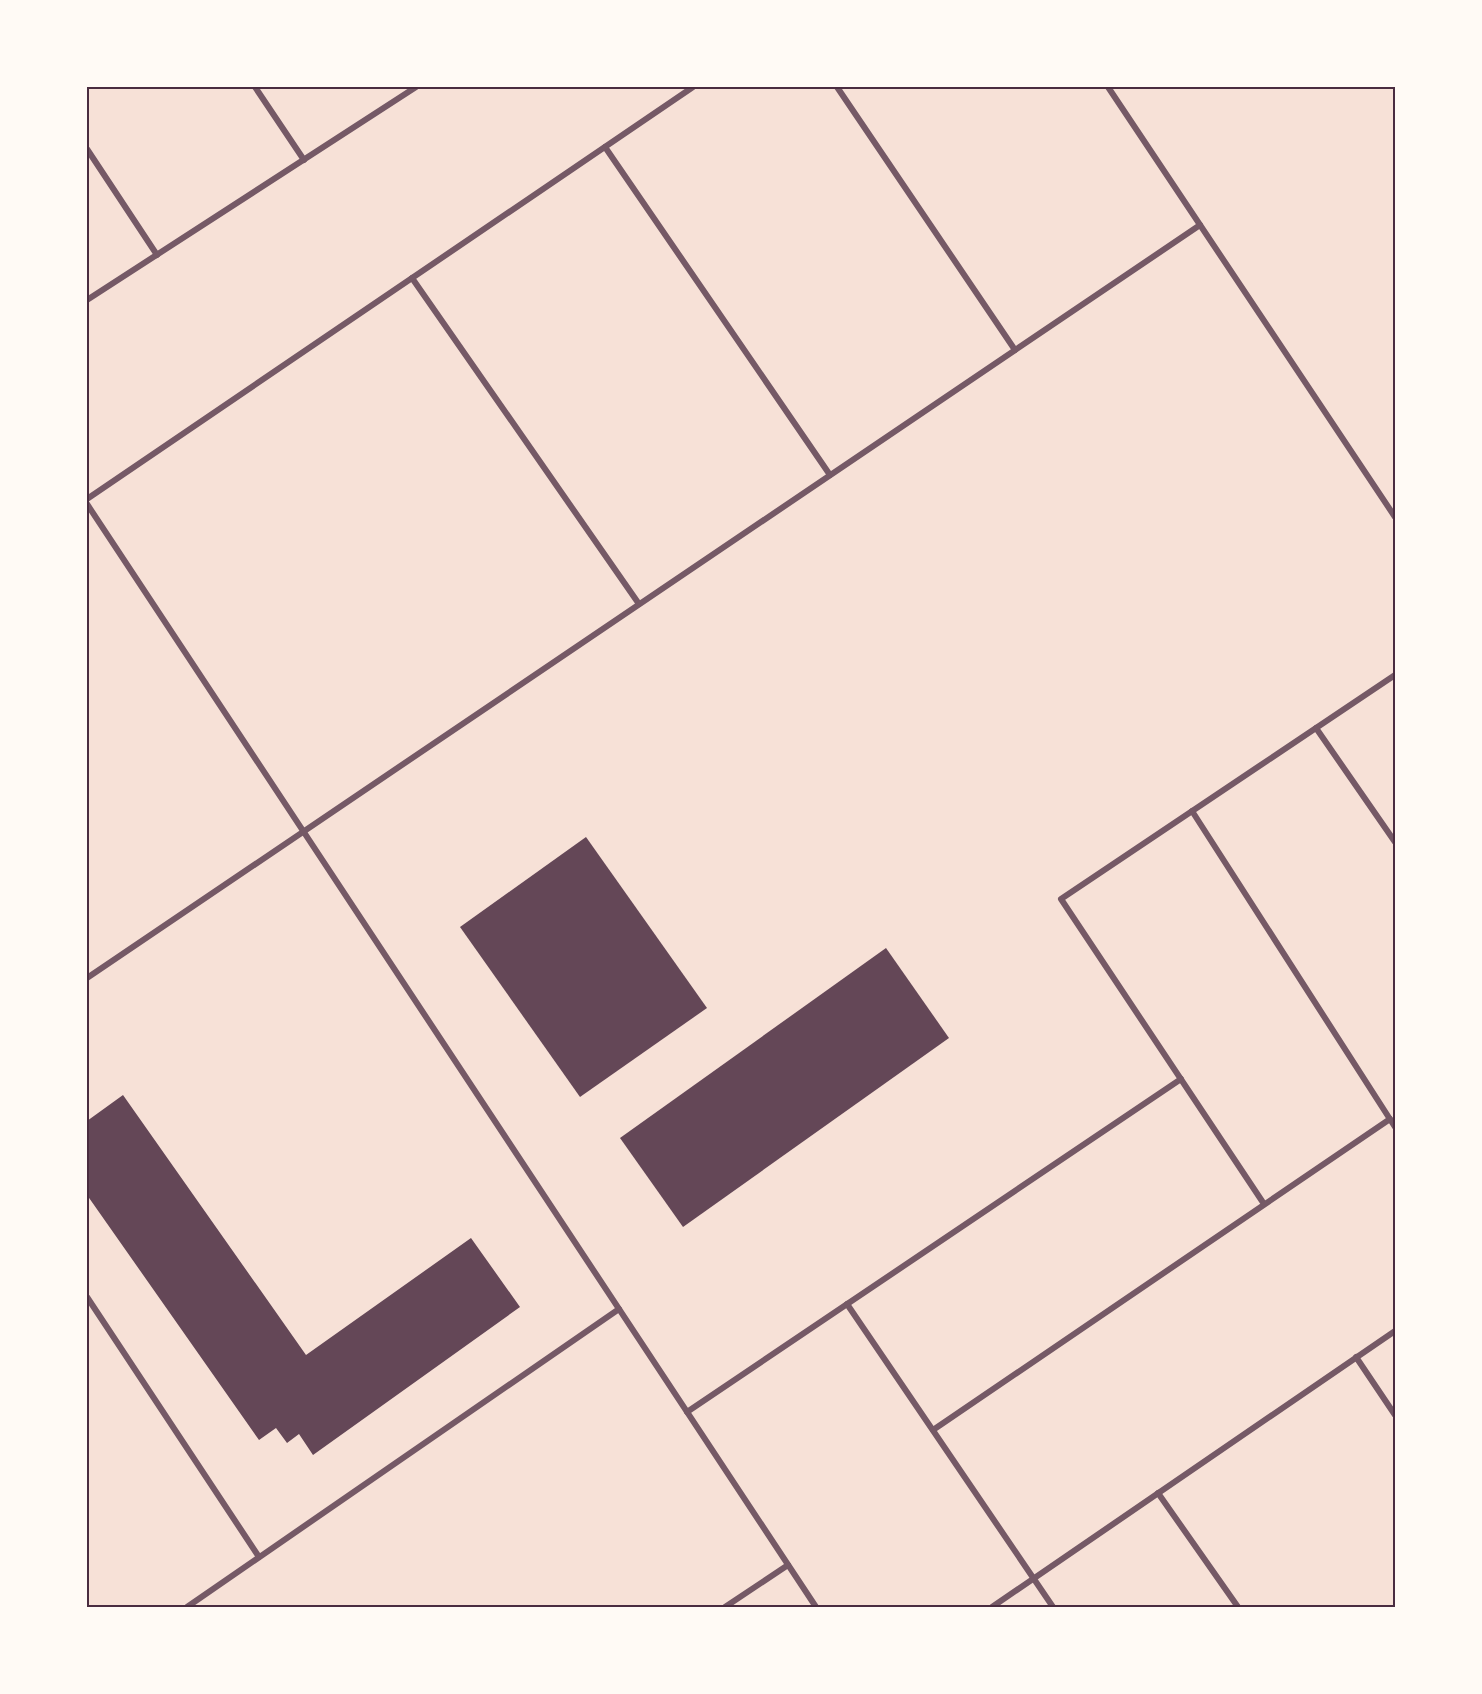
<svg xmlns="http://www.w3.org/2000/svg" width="1482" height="1694" viewBox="0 0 1482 1694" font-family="'Alegreya Sans',sans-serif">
<rect width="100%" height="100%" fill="#f7e1d7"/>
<g fill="#644757">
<polygon points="586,837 707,1008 580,1097 460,927"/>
<polygon points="886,948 949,1038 683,1227 620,1138"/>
<polygon points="123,1095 306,1355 471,1238 520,1307 313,1455 299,1434 287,1443 276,1428 259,1440 87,1195 87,1121"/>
</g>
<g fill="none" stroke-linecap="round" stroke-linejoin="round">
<g stroke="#755966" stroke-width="6">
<polyline points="255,87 304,160"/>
<polyline points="837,87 1015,350"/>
<polyline points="1108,87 1395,517"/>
<polyline points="605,147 830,475"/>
<polyline points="87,149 157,255"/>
<polyline points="412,278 639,604"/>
<polyline points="87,300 416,87"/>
<polyline points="87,499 693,87"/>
<polyline points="87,504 816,1607"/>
<polyline points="1316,728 1395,842"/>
<polyline points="1192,811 1395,1127"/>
<polyline points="87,978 1200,225"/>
<polyline points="1264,1204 1061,899 1395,675"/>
<polyline points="87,1297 259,1557"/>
<polyline points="847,1304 1053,1607"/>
<polyline points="1356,1357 1395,1415"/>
<polyline points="687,1412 1181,1079"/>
<polyline points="933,1430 1390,1119"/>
<polyline points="1158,1493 1238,1607"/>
<polyline points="187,1607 619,1309"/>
<polyline points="725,1607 788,1565"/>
<polyline points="992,1607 1395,1331"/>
</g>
</g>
<rect width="1482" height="1694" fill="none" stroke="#fffaf5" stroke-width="177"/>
<rect x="88" y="88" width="1306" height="1518" fill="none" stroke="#4a2c40" stroke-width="2"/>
</svg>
